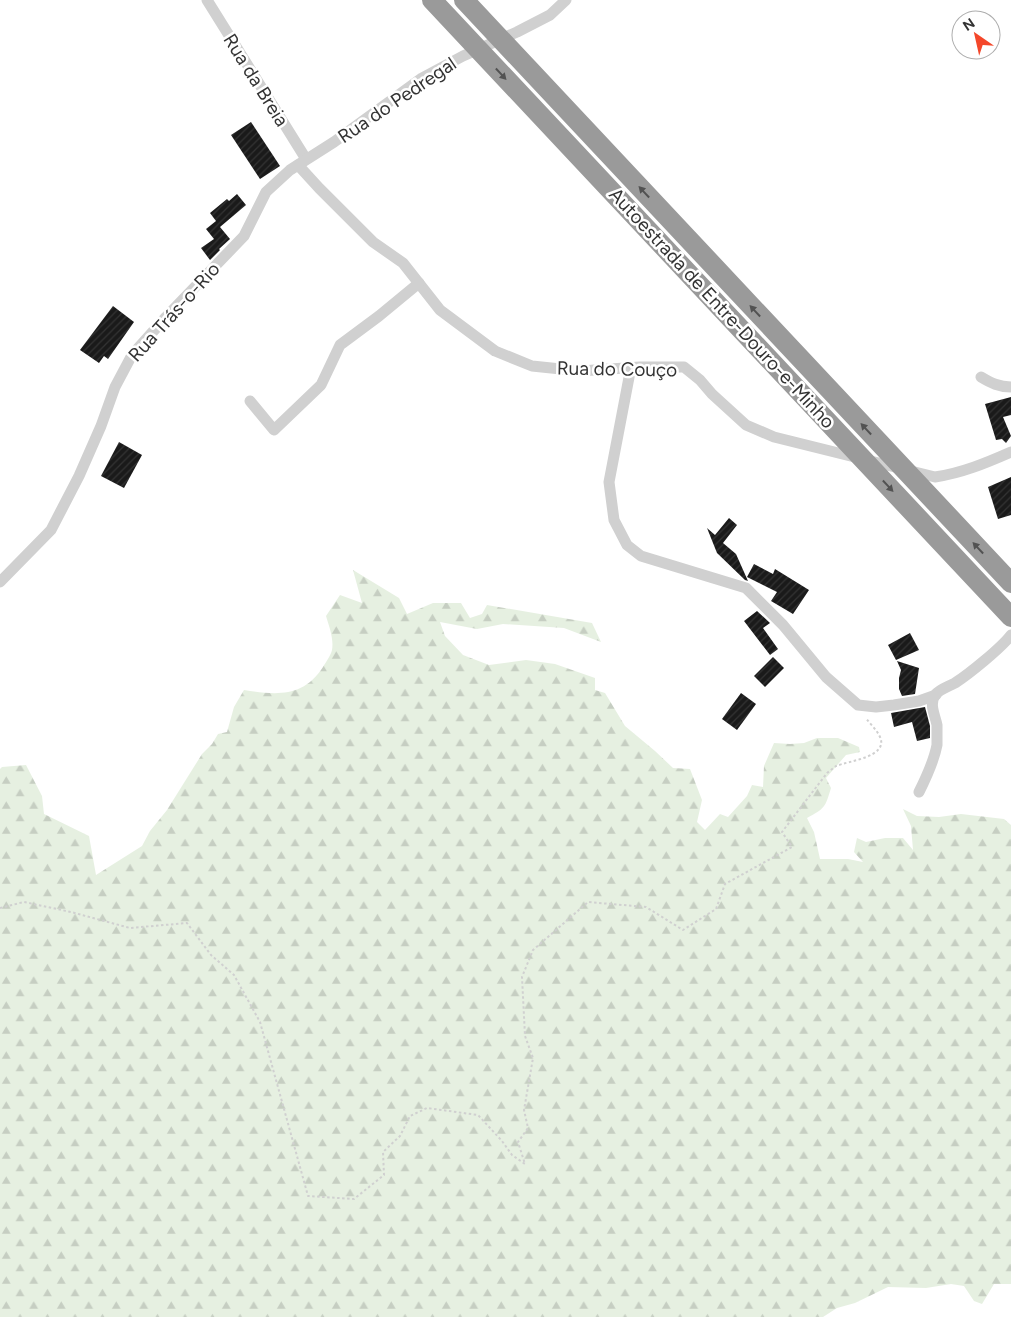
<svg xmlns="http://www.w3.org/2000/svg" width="1011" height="1317" viewBox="0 0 1011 1317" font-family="Figtree,sans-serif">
<defs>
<pattern id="forest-firs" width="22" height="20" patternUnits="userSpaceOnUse" patternTransform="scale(1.25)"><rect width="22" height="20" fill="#e6f0e1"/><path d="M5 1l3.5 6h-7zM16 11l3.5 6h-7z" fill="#c6cec2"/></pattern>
<pattern id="building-hatch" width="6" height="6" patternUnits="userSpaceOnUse" patternTransform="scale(1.25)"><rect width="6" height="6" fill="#1a1a1a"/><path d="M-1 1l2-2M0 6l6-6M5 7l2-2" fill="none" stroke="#333"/></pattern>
</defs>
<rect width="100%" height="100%" fill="#fff"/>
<path fill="url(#forest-firs)" d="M353,570L399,598L407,614L433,603H461L470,618L482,614L487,605L592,623L601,642L564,628L503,624L477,629L440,622L445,636L463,655L489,665L526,660L555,664L595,678V690L605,693L625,726L655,751L673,768L690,769L702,800L697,822L705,830L720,814L728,817L747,796L752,785L763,787L764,766L774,743L790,744L804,743L817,738H838L859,747L860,752L846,755L826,778L831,788C825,808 825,808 807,818L814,832L820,859H848L863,862L854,852L857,838L866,842L885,838H903L913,850L911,826L903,809L917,816L939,817L961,814L1004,819L1011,825V1284H994L982,1304L974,1301L964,1286L951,1284L926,1288L888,1287L855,1303L837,1308L823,1317H0V769L2,767L26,765L42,796L44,814L89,836L96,875L142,846L150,831L167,810L202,754L212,744L218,734L227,732L234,707L244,690C276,695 303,698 323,667C326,662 331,655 332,650C334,639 329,626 326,616L340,595L362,603Z"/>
<g fill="url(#building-hatch)">
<polygon points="251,122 280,166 260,179 231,135"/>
<polygon points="237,194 246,205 220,227 230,239 219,249 220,250 210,260 201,248 214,239 206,229 216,221 210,213 227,199 229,201"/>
<polygon points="113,306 134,322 108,359 104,356 99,363 80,350"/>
<polygon points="1011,397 1011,415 1003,417 1011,436 1006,443 1002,439 996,440 985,404"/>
<polygon points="119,442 142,455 124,488 101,476"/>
<polygon points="1011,477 1011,515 998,519 988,487"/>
<polygon points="729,518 737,525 723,543 736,554 748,581 745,580 717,553 707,528 715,535"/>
<polygon points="754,564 773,574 775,569 809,590 793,614 771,601 777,592 747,577"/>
<polygon points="757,611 770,623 763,628 778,649 770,655 744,621"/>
<polygon points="910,633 919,650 896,660 888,645"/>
<polygon points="773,657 784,668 765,687 754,676"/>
<polygon points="897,661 919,668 915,694 902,696 899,689 899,678 901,670"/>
<polygon points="741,693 756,704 737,730 722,719"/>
<polygon points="925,707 930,726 930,738 917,741 912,722 894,727 891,713"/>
</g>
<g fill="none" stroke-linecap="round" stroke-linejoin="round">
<path stroke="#d0d0d0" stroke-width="2" stroke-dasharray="2.5 2.5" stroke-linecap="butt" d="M0,908L24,902L71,912L130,928L187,923L211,955L234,975L260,1022L308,1196L354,1199L384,1175L383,1152L400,1136L410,1116L427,1108L478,1115L502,1141L512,1155L525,1164L518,1142L528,1128L524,1110L533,1058L525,1036L522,977L533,950L588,902L646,907L683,930L716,909L725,884L792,847L782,832L827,773C830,771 833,768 836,766C848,761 889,757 880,737C877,730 870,724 866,718"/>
<g stroke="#d0d0d0" stroke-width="11">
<polyline points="207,0 306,159"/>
<path d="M298,165L319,188L373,242L403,263L440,310L495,351L532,366L580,371L640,367H684L700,380L712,394L746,425L774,437L935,477C962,473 986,463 1011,452"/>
<polyline points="631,367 609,482 614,520 627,545 641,556 746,588 783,625 826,677 858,705 876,707 894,705 919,701 936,695"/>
<path d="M981,377C991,383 999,387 1011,387"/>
<polyline points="250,401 274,430 321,385 340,345 379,316 419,283"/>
<polyline points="0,582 51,530 79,476 101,426 115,387 132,355 166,317 244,236 266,192 290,170 334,142 422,78 463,56 517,32 550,15 566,0"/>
<path d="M919,792C926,778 934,761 937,745C937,739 937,731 937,725C935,715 929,705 935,695C940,689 948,687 955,683C969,674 1001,648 1011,635"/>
</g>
<g stroke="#9a9a9a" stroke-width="20">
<polyline points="432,0 1011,617"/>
<polyline points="464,0 1011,583"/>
</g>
</g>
<defs><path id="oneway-solid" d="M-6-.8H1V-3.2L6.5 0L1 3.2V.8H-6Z" transform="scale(1.25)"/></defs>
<g fill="#525252">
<use href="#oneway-solid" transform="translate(501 74) rotate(47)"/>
<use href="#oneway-solid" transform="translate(644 192) rotate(-133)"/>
<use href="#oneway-solid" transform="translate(755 311) rotate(-133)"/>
<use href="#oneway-solid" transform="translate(866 429) rotate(-133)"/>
<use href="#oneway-solid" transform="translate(888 486) rotate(47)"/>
<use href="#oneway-solid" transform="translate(978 548) rotate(-133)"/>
</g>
<g text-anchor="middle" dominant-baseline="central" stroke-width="5" stroke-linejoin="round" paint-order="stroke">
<g font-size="19" fill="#333" stroke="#fff">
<text transform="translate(256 80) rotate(58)">Rua da Breia</text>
<text transform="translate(397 100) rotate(-34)">Rua do Pedregal</text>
<text transform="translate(722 308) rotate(47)">Autoestrada de Entre-Douro-e-Minho</text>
<text transform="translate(174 312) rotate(-48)">Rua Trás-o-Rio</text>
<text transform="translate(617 369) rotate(1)">Rua do Couço</text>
</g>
</g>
<g transform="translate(976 35) rotate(326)"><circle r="24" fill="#ffffff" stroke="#adadad"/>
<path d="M0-4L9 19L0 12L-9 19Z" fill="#f4472a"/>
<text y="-8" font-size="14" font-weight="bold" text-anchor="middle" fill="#333333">N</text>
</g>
</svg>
